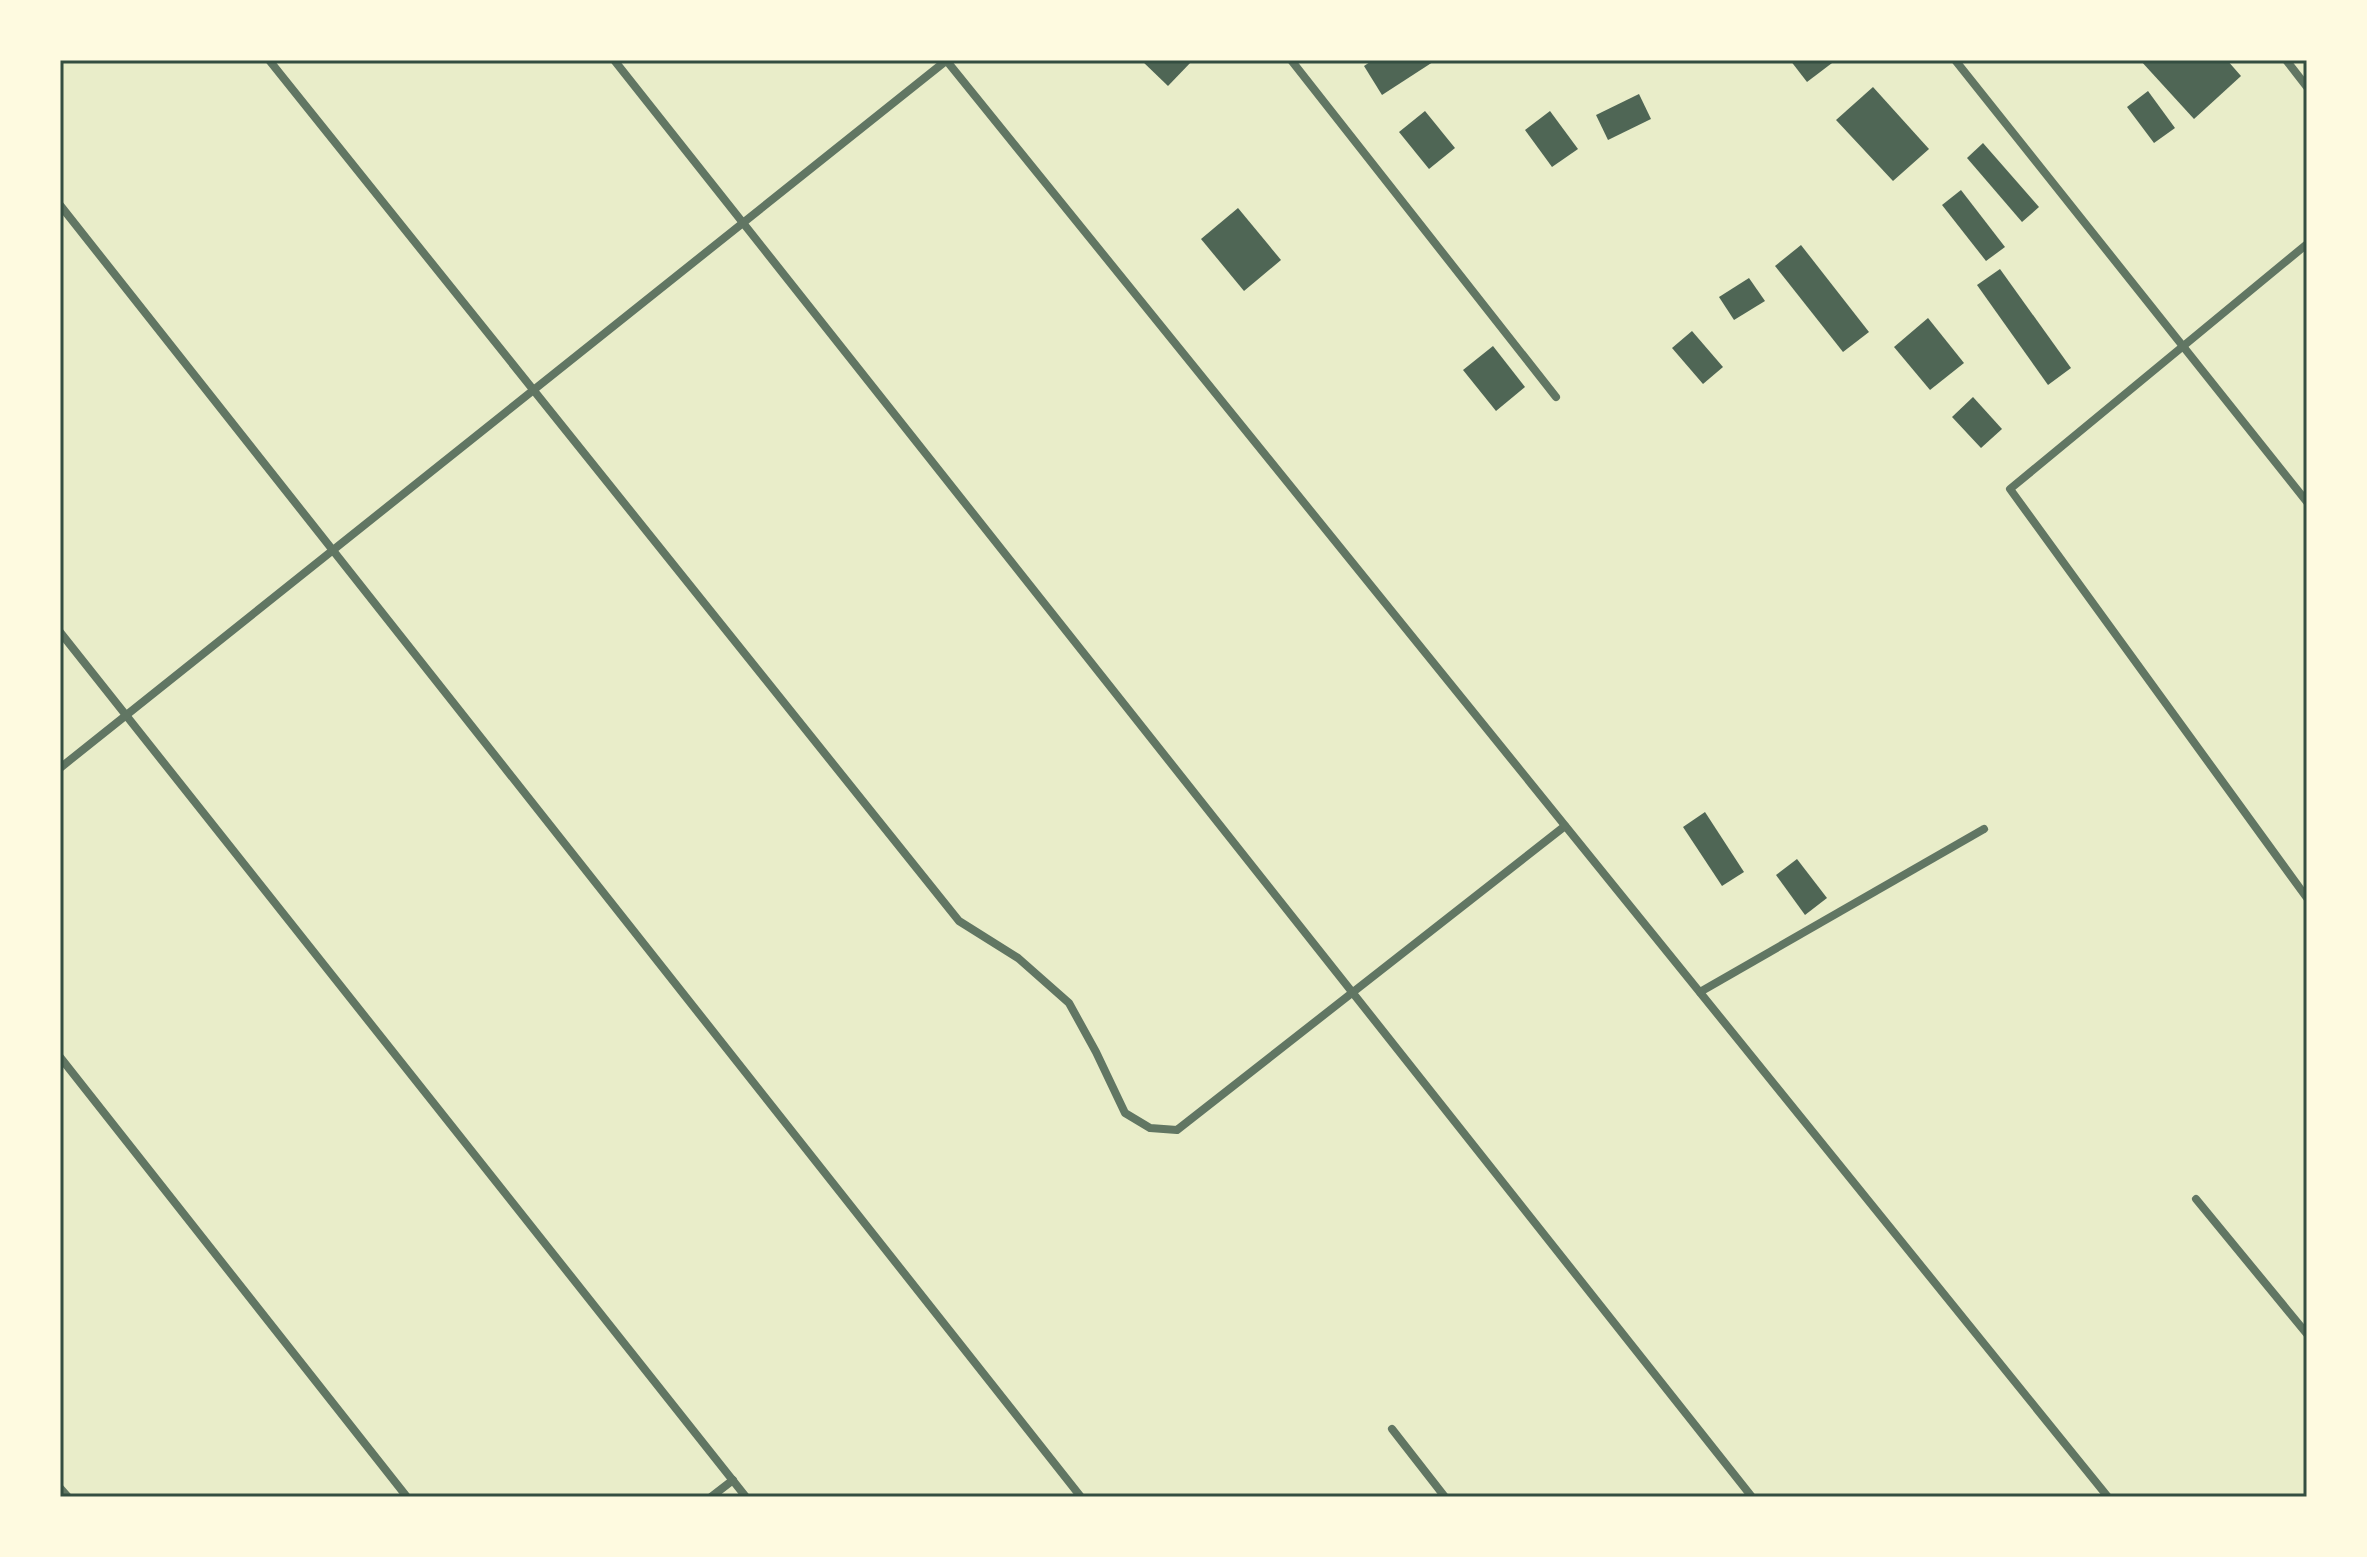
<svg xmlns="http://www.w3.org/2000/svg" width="2367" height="1557" viewBox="0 0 2367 1557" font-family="'Open Sans',sans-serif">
<rect width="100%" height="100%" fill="#e9edc9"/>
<g fill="#4f6655">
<polygon points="1141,60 1193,60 1168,86"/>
<polygon points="1373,60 1436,60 1382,95 1364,66"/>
<polygon points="1790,60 1836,60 1807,82"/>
<polygon points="2140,60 2227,60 2241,76 2194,119"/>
<polygon points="1873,87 1929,149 1893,181 1836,120"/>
<polygon points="2148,91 2175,128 2154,143 2127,107"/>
<polygon points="1639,94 1651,119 1608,140 1596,115"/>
<polygon points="1425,111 1455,148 1429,169 1399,132"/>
<polygon points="1550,111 1578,149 1552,167 1525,130"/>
<polygon points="1983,143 2039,207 2022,222 1967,158"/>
<polygon points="1961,190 2005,247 1986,261 1942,205"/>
<polygon points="1238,208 1281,260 1244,291 1201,239"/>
<polygon points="1801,245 1869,332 1843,352 1775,266"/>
<polygon points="2000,269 2071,368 2048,385 1977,285"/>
<polygon points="1749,278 1765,301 1734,320 1719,297"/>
<polygon points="1928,318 1964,363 1930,390 1894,347"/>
<polygon points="1692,331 1723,367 1703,384 1672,348"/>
<polygon points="1493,346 1525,387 1496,411 1463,370"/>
<polygon points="1973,397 2002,429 1981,448 1952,417"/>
<polygon points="1705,812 1744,872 1722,886 1683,827"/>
<polygon points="1797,859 1827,898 1805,915 1776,875"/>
</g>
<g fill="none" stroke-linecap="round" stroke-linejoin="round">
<g stroke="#617663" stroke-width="8">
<polyline points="269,60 959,921 1018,958 1069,1003 1096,1052 1125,1113 1150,1128 1177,1130 1565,826"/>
<polyline points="614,60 1752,1497"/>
<polyline points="946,60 2108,1497"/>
<polyline points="1291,60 1556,397"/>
<polyline points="1955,60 2307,502"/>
<polyline points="2286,60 2307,87"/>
<polyline points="60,205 1081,1497"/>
<polyline points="2307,244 2010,489 2307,898"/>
<polyline points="60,632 746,1497"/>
<polyline points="60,768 947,60"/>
<polyline points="1700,992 1984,829"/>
<polyline points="60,1057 407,1497"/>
<polyline points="2196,1199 2307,1334"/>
<polyline points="1392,1429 1445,1497"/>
<polyline points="60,1488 68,1497"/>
<polyline points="711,1497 733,1480"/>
</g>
</g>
<rect width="2367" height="1557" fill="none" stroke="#fefae0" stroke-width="124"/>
<rect x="62" y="62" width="2243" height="1433" fill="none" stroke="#344e41" stroke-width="3"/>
</svg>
